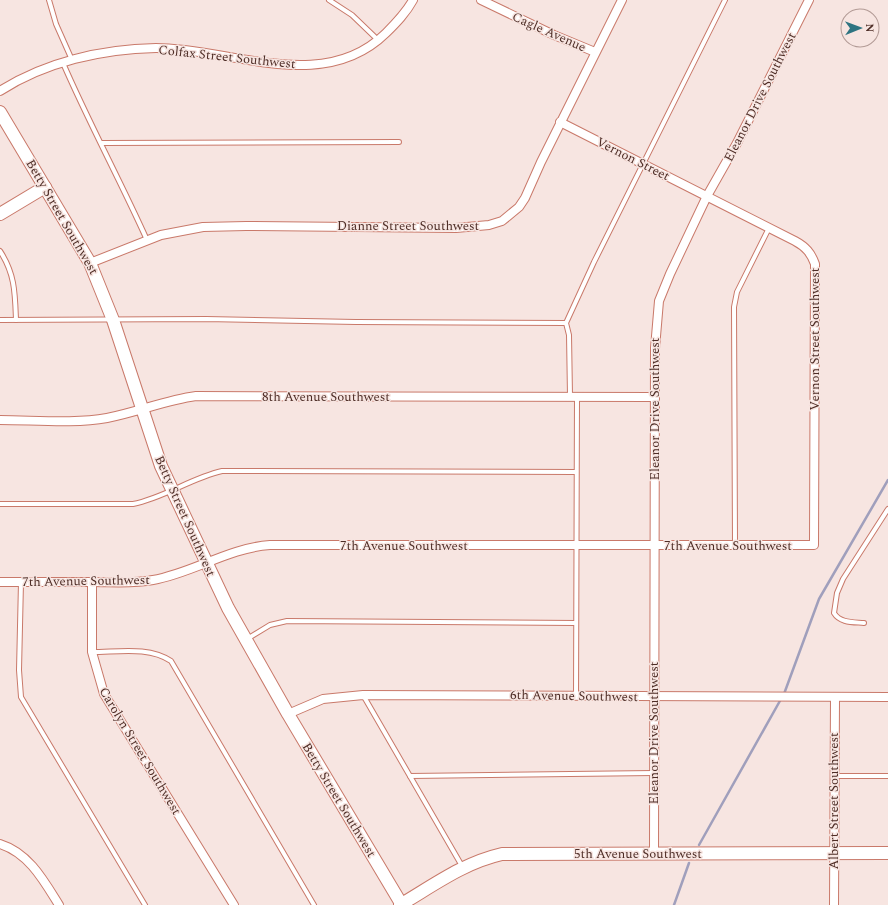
<svg xmlns="http://www.w3.org/2000/svg" width="888" height="905" viewBox="0 0 888 905" font-family="Spectral,serif">
<rect width="100%" height="100%" fill="#f7e5e1"/>
<g fill="none" stroke-linecap="round" stroke-linejoin="round">
<g stroke="#a09fbc" stroke-width="2.5">
<polyline points="784,694 819,599 888,480"/>
<polyline points="699,845 781,699"/>
<polyline points="674,905 689,863"/>
</g>
<defs>
<g id="lane">
<polyline points="49,0 56,24 72,60"/>
<polyline points="329,0 352,15 378,40"/>
<path d="M63,63C89,123 120,180 147,240"/>
<polyline points="102,143 399,142"/>
<path d="M0,251C15,274 15,293 16,320"/>
<polyline points="0,320 206,319 356,322 566,323"/>
<polyline points="570,396 569,335 566,323 594,262 725,0"/>
<path d="M0,504H133C164,498 191,478 222,471L576,472"/>
<polyline points="735,545 734,307 737,292 769,228"/>
<polyline points="21,582 19,670 21,697 145,905"/>
<path d="M864,623C853,622 840,623 834,613L837,593L843,579L888,509"/>
<polyline points="247,639 270,625 287,621 576,623"/>
<path d="M92,652C118,652 149,646 171,661L314,905"/>
<polyline points="363,695 462,866"/>
<polyline points="576,696 577,397"/>
<polyline points="410,776 654,773"/>
<polyline points="835,776 888,776"/>
</g>
<g id="street">
<polyline points="481,0 554,35 595,52"/>
<path d="M0,91C45,62 102,49 156,48C231,48 323,95 386,33C396,23 406,13 413,0"/>
<polyline points="90,263 161,235 203,227 246,226 456,228 489,225 502,221 519,207 525,198 541,162 622,0"/>
<path d="M0,420C33,420 75,424 107,418C138,412 166,400 196,396L655,397"/>
<path d="M0,582C31,582 61,582 92,582C112,582 133,584 153,580C193,573 228,548 270,545H814L815,264C811,253 806,247 795,241L560,122"/>
<polyline points="92,582 92,652 104,694 234,905"/>
<polyline points="288,714 323,699 363,695 888,697"/>
<path d="M0,844C29,853 44,881 59,905"/>
<polyline points="654,854 655,348 659,301 670,274 707,196 737,143 809,0"/>
<polyline points="834,905 835,698"/>
</g>
<g id="secondary">
<polyline points="0,112 90,263 113,320 161,466 228,608 288,714 402,905"/>
<polyline points="0,214 45,187"/>
<path d="M400,905C434,885 463,863 502,854L888,853"/>
</g>
</defs>
<use href="#lane" stroke="#c9796a" stroke-width="6"/>
<use href="#street" stroke="#c9796a" stroke-width="10"/>
<use href="#secondary" stroke="#c9796a" stroke-width="14"/>
<use href="#lane" stroke="#fff" stroke-width="4"/>
<use href="#street" stroke="#fff" stroke-width="8"/>
<use href="#secondary" stroke="#fff" stroke-width="12"/>
</g>
<g text-anchor="middle" dominant-baseline="central" stroke-width="3" stroke-linejoin="round" paint-order="stroke">
<g font-size="13" fill="#4e2d26" stroke="#f7e5e1">
<text transform="translate(549 32) rotate(24)">Cagle Avenue</text>
<text transform="translate(227 57) rotate(6)">Colfax Street Southwest</text>
<text transform="translate(760 97) rotate(-63)">Eleanor Drive Southwest</text>
<text transform="translate(633 159) rotate(27)">Vernon Street</text>
<text transform="translate(62 217) rotate(60)">Betty Street Southwest</text>
<text x="408" y="226">Dianne Street Southwest</text>
<text transform="translate(815 339) rotate(-90)">Vernon Street Southwest</text>
<text x="326" y="397">8th Avenue Southwest</text>
<text transform="translate(655 409) rotate(-90)">Eleanor Drive Southwest</text>
<text transform="translate(185 516) rotate(66)">Betty Street Southwest</text>
<text x="404" y="546">7th Avenue Southwest</text>
<text x="728" y="546">7th Avenue Southwest</text>
<text transform="translate(86 581) rotate(-1)">7th Avenue Southwest</text>
<text transform="translate(574 696) rotate(1)">6th Avenue Southwest</text>
<text transform="translate(654 733) rotate(-90)">Eleanor Drive Southwest</text>
<text transform="translate(140 751) rotate(59)">Carolyn Street Southwest</text>
<text transform="translate(339 800) rotate(59)">Betty Street Southwest</text>
<text transform="translate(834 801) rotate(-90)">Albert Street Southwest</text>
<text x="638" y="854">5th Avenue Southwest</text>
</g>
</g>
<g transform="translate(860 28) rotate(89)"><circle r="19" fill="#f7e5e1" stroke="#b39b96"/>
<path d="M0-3L7 15L0 10L-7 15Z" fill="#2e7481"/>
<text y="-6" font-size="11" font-weight="bold" text-anchor="middle" fill="#4e2d26">N</text>
</g>
</svg>
